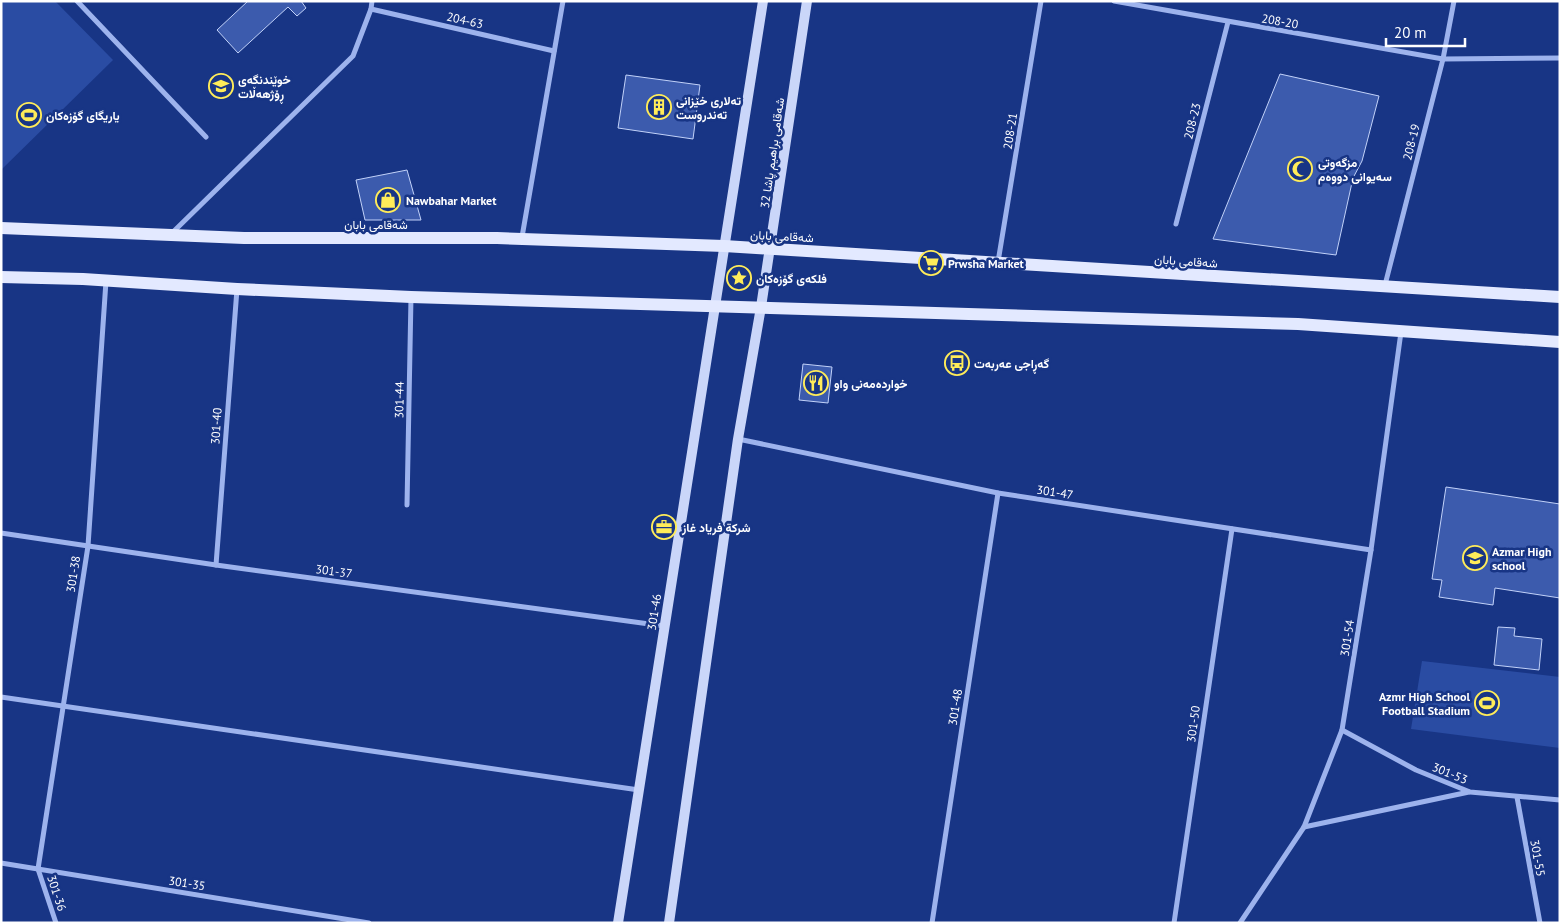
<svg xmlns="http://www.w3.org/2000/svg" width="1561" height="924" viewBox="0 0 1561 924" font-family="'PT Sans',Vazirmatn,sans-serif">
<rect width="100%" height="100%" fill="#183585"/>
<g fill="#2a4ca3">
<polygon points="4,1 55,1 113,60 1,170 1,4"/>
<polygon points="1422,661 1560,677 1560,748 1411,729"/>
</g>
<g fill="#3c5bad" stroke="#c2d2f9">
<polygon points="248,1 301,1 306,8 297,16 288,7 238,53 217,30"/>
<polygon points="1280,74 1379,96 1362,161 1353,178 1336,255 1213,239"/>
<polygon points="626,75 700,85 693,139 618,128"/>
<polygon points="407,170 421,220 365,220 356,180"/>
<polygon points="803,364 832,367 828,403 799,400"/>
<polygon points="1446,487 1560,504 1560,598 1495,588 1493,605 1439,597 1442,580 1432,579"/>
<polygon points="1498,627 1515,628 1514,636 1542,639 1539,670 1494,665"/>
</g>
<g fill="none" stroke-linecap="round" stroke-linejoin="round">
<g stroke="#9db3ed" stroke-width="5">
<polyline points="77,1 206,137"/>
<polyline points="1114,1 1443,59 1560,58"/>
<polyline points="371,9 554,51"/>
<polyline points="1176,224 1228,22"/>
<polyline points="172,233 353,56 371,9 372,1"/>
<polyline points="522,237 563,1"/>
<polyline points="998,262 1041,1"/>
<polyline points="1385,285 1443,59 1454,1"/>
<polyline points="738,439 998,493 1371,550"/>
<polyline points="407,505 411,297"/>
<polyline points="1,533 216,565 664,626"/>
<polyline points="216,565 237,289"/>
<polyline points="1,697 639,790"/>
<polyline points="1342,730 1416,770 1470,792 1560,800"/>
<polyline points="1517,797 1540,923"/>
<polyline points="1304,827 1469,792"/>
<polyline points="1,863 369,923"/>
<polyline points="56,923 38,869 88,546 106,281"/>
<polyline points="932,923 998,493"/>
<polyline points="1174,923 1232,529"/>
<polyline points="1240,923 1304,827 1342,730 1371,550 1401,332"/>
</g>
<g stroke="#cad6f9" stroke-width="10">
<polyline points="618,923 763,1"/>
<polyline points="669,923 738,439 761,307 807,1"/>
</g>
<g stroke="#e3e9ff" stroke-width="12">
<polyline points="1,228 244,238 497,238 724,246 1560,297"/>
<polyline points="1,277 83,279 237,289 411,297 1298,324 1560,342"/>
</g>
</g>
<defs>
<symbol id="school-ring" viewBox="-11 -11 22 22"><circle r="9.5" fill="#183585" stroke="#ffec59" stroke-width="1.5"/><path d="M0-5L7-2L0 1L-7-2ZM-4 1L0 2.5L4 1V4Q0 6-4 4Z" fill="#ffec59"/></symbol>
<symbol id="building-ring" viewBox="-11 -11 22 22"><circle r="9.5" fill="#183585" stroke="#ffec59" stroke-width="1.5"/><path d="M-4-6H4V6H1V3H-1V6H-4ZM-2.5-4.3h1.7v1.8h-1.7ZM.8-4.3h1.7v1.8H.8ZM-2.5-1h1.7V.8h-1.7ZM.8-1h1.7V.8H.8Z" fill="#ffec59"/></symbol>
<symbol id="stadium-ring" viewBox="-11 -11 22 22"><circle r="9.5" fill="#183585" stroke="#ffec59" stroke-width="1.5"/><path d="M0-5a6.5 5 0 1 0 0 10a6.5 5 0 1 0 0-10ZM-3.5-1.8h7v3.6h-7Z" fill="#ffec59"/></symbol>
<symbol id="mosque-ring" viewBox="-11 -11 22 22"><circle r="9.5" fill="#183585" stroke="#ffec59" stroke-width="1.5"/><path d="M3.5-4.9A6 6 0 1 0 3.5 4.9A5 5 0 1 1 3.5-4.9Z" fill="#ffec59"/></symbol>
<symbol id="shop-ring" viewBox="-11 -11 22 22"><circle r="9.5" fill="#183585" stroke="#ffec59" stroke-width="1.5"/><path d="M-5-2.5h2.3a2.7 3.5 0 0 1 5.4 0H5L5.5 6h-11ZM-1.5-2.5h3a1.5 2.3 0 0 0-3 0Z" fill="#ffec59"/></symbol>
<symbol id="supermarket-ring" viewBox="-11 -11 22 22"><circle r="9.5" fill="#183585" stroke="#ffec59" stroke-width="1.5"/><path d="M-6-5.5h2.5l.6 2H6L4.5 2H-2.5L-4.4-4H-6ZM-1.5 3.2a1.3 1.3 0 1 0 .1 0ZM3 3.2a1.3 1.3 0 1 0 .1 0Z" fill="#ffec59"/></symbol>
<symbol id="sight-ring" viewBox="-11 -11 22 22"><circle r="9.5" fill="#183585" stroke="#ffec59" stroke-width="1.5"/><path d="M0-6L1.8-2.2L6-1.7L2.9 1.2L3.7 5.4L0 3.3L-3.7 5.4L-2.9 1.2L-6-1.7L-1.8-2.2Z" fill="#ffec59"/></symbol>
<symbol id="bus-ring" viewBox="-11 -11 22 22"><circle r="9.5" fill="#183585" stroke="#ffec59" stroke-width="1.5"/><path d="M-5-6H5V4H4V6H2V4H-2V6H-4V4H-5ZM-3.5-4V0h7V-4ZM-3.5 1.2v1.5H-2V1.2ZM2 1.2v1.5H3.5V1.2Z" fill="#ffec59"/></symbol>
<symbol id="restaurant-ring" viewBox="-11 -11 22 22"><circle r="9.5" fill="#183585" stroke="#ffec59" stroke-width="1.5"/><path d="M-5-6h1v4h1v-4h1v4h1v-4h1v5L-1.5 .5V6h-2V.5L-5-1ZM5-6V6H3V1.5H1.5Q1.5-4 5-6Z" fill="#ffec59"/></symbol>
<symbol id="office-ring" viewBox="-11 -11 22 22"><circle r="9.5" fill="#183585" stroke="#ffec59" stroke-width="1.5"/><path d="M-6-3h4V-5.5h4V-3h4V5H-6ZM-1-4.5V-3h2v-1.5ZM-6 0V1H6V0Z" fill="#ffec59"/></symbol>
</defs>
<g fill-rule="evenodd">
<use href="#school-ring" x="207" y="72" width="28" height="28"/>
<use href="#building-ring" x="645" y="93" width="28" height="28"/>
<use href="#stadium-ring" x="15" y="101" width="28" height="28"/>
<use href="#mosque-ring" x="1286" y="155" width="28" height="28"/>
<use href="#shop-ring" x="374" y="186" width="28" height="28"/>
<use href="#supermarket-ring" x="917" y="249" width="28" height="28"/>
<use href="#sight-ring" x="725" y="264" width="28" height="28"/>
<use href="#bus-ring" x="943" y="349" width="28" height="28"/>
<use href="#restaurant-ring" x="802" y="369" width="28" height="28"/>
<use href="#office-ring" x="650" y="513" width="28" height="28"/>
<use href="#school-ring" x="1461" y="544" width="28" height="28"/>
<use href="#stadium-ring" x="1473" y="689" width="28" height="28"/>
</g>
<g text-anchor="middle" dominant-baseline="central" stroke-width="5" stroke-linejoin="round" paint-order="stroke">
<g font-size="12" fill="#fff" stroke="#183585">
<text transform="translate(465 20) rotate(13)">204-63</text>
<text transform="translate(1280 21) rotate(10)">208-20</text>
<text transform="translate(1192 121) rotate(-76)">208-23</text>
<text transform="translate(1010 131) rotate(-81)">208-21</text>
<text transform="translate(1411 142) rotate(-76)">208-19</text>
<text transform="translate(772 153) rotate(-82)">شەقامی براهیم پاشا 32</text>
<text x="376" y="224">شەقامی بابان</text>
<text transform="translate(782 236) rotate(3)">شەقامی بابان</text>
<text transform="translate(1186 261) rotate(4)">شەقامی بابان</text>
<text transform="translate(399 400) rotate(-89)">301-44</text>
<text transform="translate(216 426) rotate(-86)">301-40</text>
<text transform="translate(1055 492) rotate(9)">301-47</text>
<text transform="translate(334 571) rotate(8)">301-37</text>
<text transform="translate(73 574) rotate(-81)">301-38</text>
<text transform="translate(654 612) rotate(-81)">301-46</text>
<text transform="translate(1347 638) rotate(-81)">301-54</text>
<text transform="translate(955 707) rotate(-81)">301-48</text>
<text transform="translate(1193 724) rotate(-82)">301-50</text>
<text transform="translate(1450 773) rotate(22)">301-53</text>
<text transform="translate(1538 858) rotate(80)">301-55</text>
<text transform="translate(187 883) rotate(9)">301-35</text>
<text transform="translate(57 893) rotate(72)">301-36</text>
</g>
<g font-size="12" font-weight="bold" fill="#fff" stroke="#183585" text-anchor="start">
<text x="238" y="79">خوێندنگەی<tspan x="238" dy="14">ڕۆژهەڵات</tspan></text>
<text x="676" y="100">تەلاری خێزانی<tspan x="676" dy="14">تەندروست</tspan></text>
<text x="46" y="115">یاریگای گۆزەکان</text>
<text x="1318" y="162">مزگەوتی<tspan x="1318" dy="14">سەیوانی دووەم</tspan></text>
<text x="406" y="200">Nawbahar Market</text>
<text x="948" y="263">Prwsha Market</text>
<text x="756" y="278">فلکەی گۆزەکان</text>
<text x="974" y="363">گەڕاجی عەربەت</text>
<text x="834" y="383">خواردەمەنی واو</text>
<text x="682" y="527">شرکة فرياد غاز</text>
<text x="1492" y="551">Azmar High<tspan x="1492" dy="14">school</tspan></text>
<text x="1470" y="696" text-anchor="end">Azmr High School<tspan x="1470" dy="14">Football Stadium</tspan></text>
</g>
</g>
<rect width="1561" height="924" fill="none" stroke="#ffffff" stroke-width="5"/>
<path d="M1386 38v8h79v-8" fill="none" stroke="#ffffff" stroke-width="2.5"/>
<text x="1394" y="38" font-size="15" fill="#ffffff" stroke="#183585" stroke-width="4" paint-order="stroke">20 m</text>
</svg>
